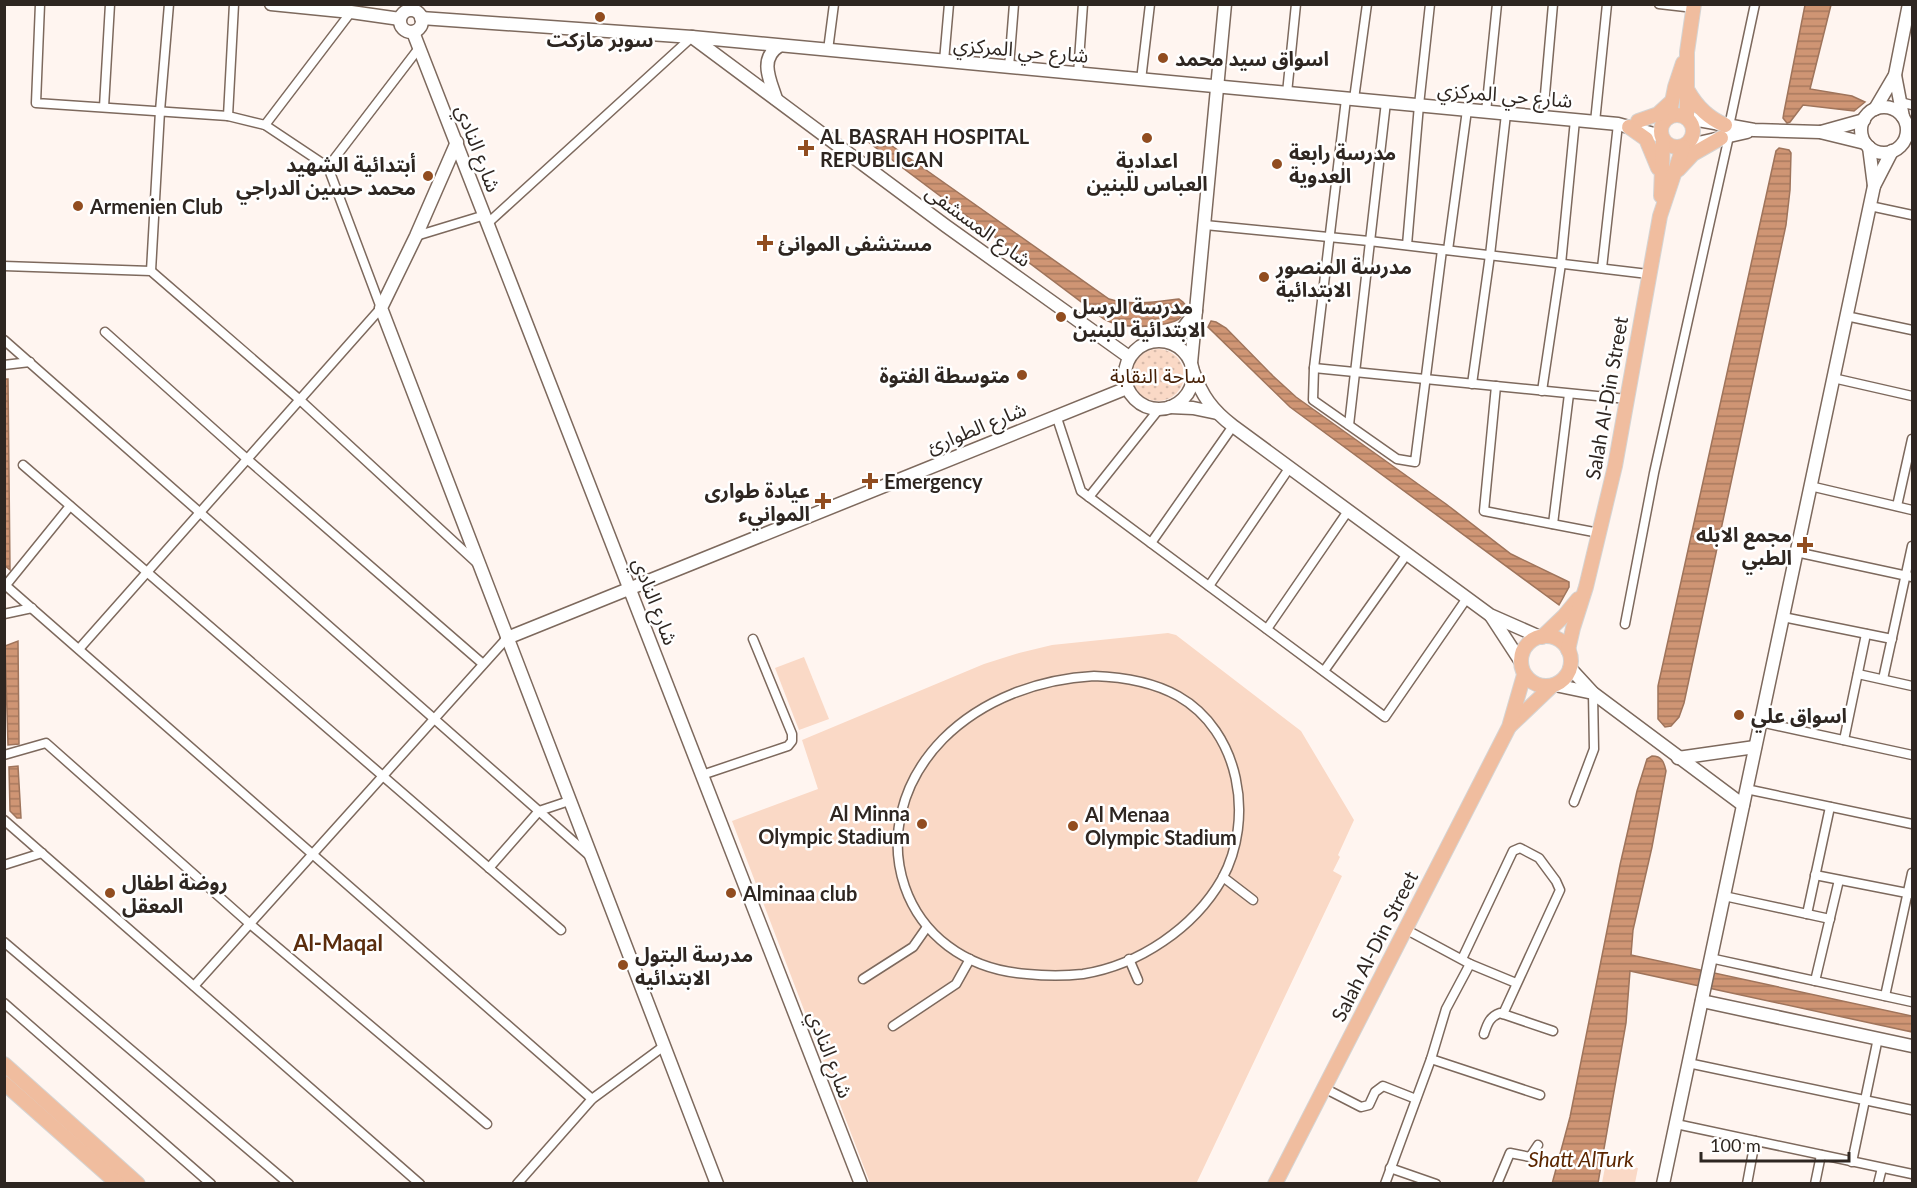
<svg xmlns="http://www.w3.org/2000/svg" width="1917" height="1188" viewBox="0 0 1917 1188" font-family="Lato,'Noto Sans Arabic',sans-serif">
<defs>
<pattern id="grass-dots" width="8" height="8" patternUnits="userSpaceOnUse" patternTransform="scale(1.5)"><rect width="8" height="8" fill="#fad9c6"/><path d="M2 2h.1M6 6h.1" fill="none" stroke="#d7baaa" stroke-width="1.8" stroke-linecap="round"/></pattern>
<pattern id="water-rules" width="6" height="5" patternUnits="userSpaceOnUse" patternTransform="scale(1.5)"><rect width="6" height="5" fill="#cf9574"/><path d="M0 2.5h6" fill="none" stroke="#a8795f"/></pattern>
</defs>
<rect width="100%" height="100%" fill="#fff5f0"/>
<circle fill="url(#grass-dots)" cx="1158" cy="375" r="26"/>
<g fill="#fad9c6">
<polygon points="1168,633 1176,635 1301,731 1354,820 1338,855 1340,857 1333,871 1342,876 1196,1184 870,1183 732,821 818,789 802,740 984,664 1019,653 1052,645"/>
<polygon points="804,657 829,719 799,730 775,668"/>
<polygon points="1606,1162 1638,1168 1635,1183 1602,1183"/>
</g>
<g fill="url(#water-rules)" stroke="#9f745b" stroke-width="1.5">
<polygon points="1805,5 1831,5 1810,89 1852,96 1865,102 1854,111 1803,105 1790,122 1787,123 1783,118 1784,112"/>
<path d="M868,129L1109,299C1132,306 1155,302 1179,299L1183,302L1187,307C1185,312 1181,319 1175,321C1156,328 1121,329 1104,319L863,138Z"/>
<polygon points="1779,148 1789,150 1791,153 1790,190 1786,225 1684,703 1679,717 1671,726 1665,727 1658,719 1658,686 1776,151"/>
<polygon points="1211,321 1216,322 1226,328 1273,376 1296,397 1446,504 1511,554 1569,582 1569,587 1559,605 1290,407 1208,327"/>
<polygon points="5,379 8,379 10,570 4,565"/>
<polygon points="18,641 19,744 8,745 5,646"/>
<path d="M1652,756C1662,756 1664,762 1666,771L1652,847L1633,930L1631,955L1912,1016V1032L1630,971L1626,1023L1598,1183L1552,1184L1570,1117L1620,865L1637,791L1647,759Z"/>
<polygon points="18,766 21,818 17,818 10,811 9,767"/>
</g>
<g fill="none" stroke-linecap="round" stroke-linejoin="round">
<defs>
<g id="street">
<polyline points="40,4 36,103 228,116 265,125 328,167 381,308 79,649"/>
<polyline points="1659,4 1694,8"/>
<polyline points="828,50 834,4"/>
<polyline points="944,61 949,4"/>
<polyline points="1009,67 1014,4"/>
<polyline points="1078,74 1083,4"/>
<polyline points="1141,80 1150,4"/>
<polyline points="1287,93 1296,4"/>
<polyline points="1346,99 1314,368 1313,400 1397,459 1415,462 1442,250"/>
<polyline points="1354,99 1367,4"/>
<polyline points="1900,102 1912,105"/>
<polyline points="104,107 110,4"/>
<polyline points="1486,112 1497,4"/>
<polyline points="228,116 234,4"/>
<polyline points="1543,117 1553,4"/>
<polyline points="1595,122 1607,4"/>
<polyline points="265,125 351,12"/>
<polyline points="1729,126 1755,4"/>
<polyline points="328,167 419,48"/>
<polyline points="1870,206 1912,215"/>
<polyline points="488,223 692,37"/>
<polyline points="1205,225 1369,241 1648,274"/>
<polyline points="416,236 485,215"/>
<polyline points="1407,245 1419,105 1430,4"/>
<polyline points="1448,250 1467,110"/>
<polyline points="4,266 151,271 300,400 478,564"/>
<polyline points="1602,268 1618,124"/>
<polyline points="151,271 160,111 169,4"/>
<polyline points="1846,316 1912,330"/>
<polyline points="105,332 247,459 483,664"/>
<polyline points="4,340 591,857"/>
<polyline points="4,365 30,362"/>
<polyline points="1314,368 1627,399"/>
<polyline points="1833,378 1912,396"/>
<polyline points="1472,384 1490,255 1506,114"/>
<polyline points="1496,386 1484,511 1599,533"/>
<polyline points="1542,391 1561,264 1575,120"/>
<polyline points="1056,415 1081,491 1385,717 1467,598"/>
<polyline points="1349,425 1386,102"/>
<polyline points="23,465 561,930"/>
<polyline points="1810,486 1912,510"/>
<polyline points="1089,497 1159,409"/>
<polyline points="1897,506 1912,439"/>
<polyline points="1553,524 1569,394"/>
<polyline points="1151,543 1233,426"/>
<polyline points="1796,552 1912,577"/>
<polyline points="4,584 592,1099"/>
<polyline points="6,585 70,506"/>
<polyline points="1209,586 1290,467"/>
<polyline points="4,614 32,608"/>
<polyline points="1783,617 1892,639"/>
<polyline points="1625,624 1654,473 1729,136"/>
<polyline points="1267,629 1348,511"/>
<polyline points="1324,671 1407,554"/>
<polyline points="1858,674 1912,686"/>
<path d="M1094,676C1123,677 1153,682 1178,696C1240,731 1255,819 1222,879C1194,928 1139,965 1083,974C1065,976 1046,976 1027,974C900,965 856,828 943,739C983,699 1039,679 1094,676Z"/>
<polyline points="1883,679 1912,546"/>
<polyline points="1760,722 1912,755"/>
<polyline points="1844,740 1866,634"/>
<polyline points="4,755 46,743 250,924 487,1124"/>
<polyline points="702,775 788,746 792,741 792,734 753,639"/>
<polyline points="1746,789 1912,824"/>
<polyline points="1574,802 1594,749 1593,693"/>
<polyline points="4,820 420,1184"/>
<polyline points="4,865 42,853"/>
<polyline points="489,868 539,811 569,801"/>
<polyline points="1815,875 1912,894"/>
<polyline points="1223,877 1253,900"/>
<polyline points="1724,896 1830,919"/>
<polyline points="1807,914 1830,807"/>
<polyline points="1405,929 1470,964 1516,983"/>
<polyline points="4,942 289,1184"/>
<polyline points="1710,958 1912,1002"/>
<polyline points="1129,959 1138,980"/>
<polyline points="1462,959 1513,851 1520,848 1539,858 1556,881 1560,890 1503,1014"/>
<polyline points="863,979 913,947 927,927"/>
<polyline points="1815,981 1839,880"/>
<polyline points="194,986 507,638"/>
<polyline points="1885,996 1912,873"/>
<polyline points="4,1003 211,1184"/>
<polyline points="893,1026 956,984 970,959"/>
<path d="M1484,1034C1487,1025 1489,1017 1500,1013L1553,1031"/>
<polyline points="1431,1059 1540,1095"/>
<polyline points="1688,1063 1912,1110"/>
<polyline points="1324,1088 1361,1107 1369,1105 1375,1092 1383,1086 1416,1099"/>
<polyline points="1676,1124 1912,1174"/>
<polyline points="1852,1162 1878,1038"/>
<polyline points="1390,1168 1436,1184"/>
<polyline points="517,1184 592,1099 664,1046"/>
<polyline points="1385,1184 1431,1059 1446,1009 1470,964"/>
<polyline points="1497,1184 1510,1153 1530,1157 1538,1145"/>
<polyline points="1747,1184 1755,1141"/>
<polyline points="1815,1184 1821,1155"/>
<polyline points="1878,1184 1882,1168"/>
</g>
<g id="secondary">
<polyline points="271,4 351,12 400,19"/>
<circle cx="411" cy="21" r="11"/>
<polyline points="421,18 692,37 1618,124 1661,136"/>
<polyline points="413,32 861,1184"/>
<polyline points="692,37 946,226 1129,357"/>
<polyline points="1895,75 1903,117"/>
<path d="M776,99C771,82 758,59 779,46"/>
<circle cx="1884" cy="130" r="23"/>
<polyline points="1875,109 1895,75 1909,4"/>
<polyline points="1687,118 1754,130 1820,132 1865,143"/>
<polyline points="1821,132 1864,120"/>
<polyline points="457,142 416,236 381,308 717,1184"/>
<polyline points="1685,146 1747,132"/>
<polyline points="1869,147 1874,186"/>
<circle cx="1159" cy="375" r="34"/>
<polyline points="1172,343 1196,311"/>
<polyline points="1191,363 1225,4"/>
<path d="M1193,371C1202,396 1212,410 1233,426L1490,615L1540,637"/>
<polyline points="1170,407 1193,408 1217,413"/>
<polyline points="1491,616 1521,662"/>
<polyline points="507,638 1127,388"/>
<polyline points="1570,668 1593,693 1743,805"/>
<polyline points="1555,685 1593,693"/>
<polyline points="1678,758 1755,747"/>
<polyline points="1702,1001 1912,1046"/>
<polyline points="1663,1184 1874,186 1892,151"/>
</g>
<g id="primary">
<path d="M1688,91C1697,107 1708,118 1725,125"/>
<circle cx="1677" cy="131" r="16"/>
<polyline points="1669,117 1675,87 1683,63"/>
<polyline points="1687,118 1687,52 1694,4"/>
<polyline points="1638,121 1658,114 1670,103"/>
<polyline points="1629,127 1646,139 1658,168"/>
<polyline points="1678,170 1693,154 1721,138"/>
<polyline points="1661,196 1663,140"/>
<circle cx="1546" cy="661" r="25"/>
<polyline points="1542,637 1564,616 1578,599"/>
<polyline points="1568,650 1573,628 1586,587 1615,466 1660,216 1683,147"/>
<polyline points="1510,726 1552,686"/>
<polyline points="4,1064 138,1184"/>
<polyline points="4,1083 118,1184"/>
<polyline points="1275,1184 1509,727 1524,675"/>
</g>
</defs>
<use href="#street" stroke="#7d695d" stroke-width="11"/>
<use href="#secondary" stroke="#7d695d" stroke-width="15"/>
<use href="#primary" stroke="#d5d4d3" stroke-width="16"/>
<use href="#street" stroke="#fff" stroke-width="8"/>
<use href="#secondary" stroke="#fff" stroke-width="12"/>
<use href="#primary" stroke="#f0bd9f" stroke-width="14"/>
</g>
<g fill="#914d20" stroke="#fff" stroke-width="2">
<circle cx="600" cy="17" r="6"/>
<circle cx="1163" cy="58" r="6"/>
<circle cx="1147" cy="138" r="6"/>
<path d="M803 139h6v6h6v6h-6v6h-6v-6h-6v-6h6z"/>
<circle cx="1277" cy="164" r="6"/>
<circle cx="428" cy="176" r="6"/>
<circle cx="78" cy="206" r="6"/>
<path d="M762 234h6v6h6v6h-6v6h-6v-6h-6v-6h6z"/>
<circle cx="1264" cy="277" r="6"/>
<circle cx="1061" cy="317" r="6"/>
<circle cx="1022" cy="375" r="6"/>
<path d="M867 472h6v6h6v6h-6v6h-6v-6h-6v-6h6z"/>
<path d="M820 492h6v6h6v6h-6v6h-6v-6h-6v-6h6z"/>
<path d="M1802 536h6v6h6v6h-6v6h-6v-6h-6v-6h6z"/>
<circle cx="1739" cy="715" r="6"/>
<circle cx="922" cy="824" r="6"/>
<circle cx="1073" cy="826" r="6"/>
<circle cx="110" cy="893" r="6"/>
<circle cx="731" cy="893" r="6"/>
<circle cx="623" cy="965" r="6"/>
</g>
<g text-anchor="middle" dominant-baseline="central" stroke-width="5" stroke-linejoin="round" paint-order="stroke">
<g font-size="20" font-weight="bold" fill="#2e2621" stroke="#fff" text-anchor="start">
<text x="600" y="39" text-anchor="middle">سوبر ماركت</text>
<text x="1175" y="58">اسواق سيد محمد</text>
<text x="820" y="136">AL BASRAH HOSPITAL<tspan x="820" dy="23">REPUBLICAN</tspan></text>
<text x="1289" y="152">مدرسة رابعة<tspan x="1289" dy="23">العدوية</tspan></text>
<text x="1147" y="160" text-anchor="middle">اعدادية<tspan x="1147" dy="23">العباس للبنين</tspan></text>
<text x="416" y="164" text-anchor="end">أبتدائية الشهيد<tspan x="416" dy="23">محمد حسين الدراجي</tspan></text>
<text x="90" y="206">Armenien Club</text>
<text x="778" y="243">مستشفى الموانئ</text>
<text x="1276" y="266">مدرسة المنصور<tspan x="1276" dy="23">الابتدائية</tspan></text>
<text x="1073" y="306">مدرسة الرسل<tspan x="1073" dy="23">الابتدائية للبنين</tspan></text>
<text x="1010" y="375" text-anchor="end">متوسطة الفتوة</text>
<text x="884" y="481">Emergency</text>
<text x="810" y="490" text-anchor="end">عيادة طوارى<tspan x="810" dy="23">الموانيء</tspan></text>
<text x="1792" y="534" text-anchor="end">مجمع الابله<tspan x="1792" dy="23">الطبي</tspan></text>
<text x="1751" y="715">اسواق علي</text>
<text x="910" y="813" text-anchor="end">Al Minna<tspan x="910" dy="23">Olympic Stadium</tspan></text>
<text x="1085" y="814">Al Menaa<tspan x="1085" dy="23">Olympic Stadium</tspan></text>
<text x="122" y="882">روضة اطفال<tspan x="122" dy="23">المعقل</tspan></text>
<text x="743" y="893">Alminaa club</text>
<text x="635" y="954">مدرسة البتول<tspan x="635" dy="23">الابتدائيه</tspan></text>
</g>
<g font-size="20" fill="#2e2621" stroke="#fff">
<text transform="translate(1021 49) rotate(5)">شارع حي المركزي</text>
<text transform="translate(1505 94) rotate(5)">شارع حي المركزي</text>
<text transform="translate(479 148) rotate(69)">شارع النادي</text>
<text transform="translate(979 225) rotate(36)">شارع المسشفى</text>
<text transform="translate(1606 398) rotate(-80)">Salah Al-Din Street</text>
<text transform="translate(976 427) rotate(-22)">شارع الطوارئ</text>
<text transform="translate(656 601) rotate(69)">شارع النادي</text>
<text transform="translate(1374 946) rotate(-63)">Salah Al-Din Street</text>
<text transform="translate(831 1054) rotate(69)">شارع النادي</text>
</g>
<g font-size="20" fill="#462006" stroke="#fff">
<text x="1158" y="375">ساحة النقابة</text>
</g>
<g font-size="21" font-style="italic" fill="#5b2600" stroke="#fff">
<text x="1581" y="1158">Shatt AlTurk</text>
</g>
<g font-size="22" font-weight="bold" fill="#5b2d0d" stroke="#fff">
<text x="338" y="942">Al-Maqal</text>
</g>
</g>
<rect width="1917" height="1188" fill="none" stroke="#2e2621" stroke-width="12"/>
<path d="M1701 1152v9h148v-9" fill="none" stroke="#2e2621" stroke-width="3"/>
<text x="1710" y="1152" font-size="18" fill="#2e2621" stroke="#ffffff" stroke-width="4.5" paint-order="stroke">100 m</text>
</svg>
